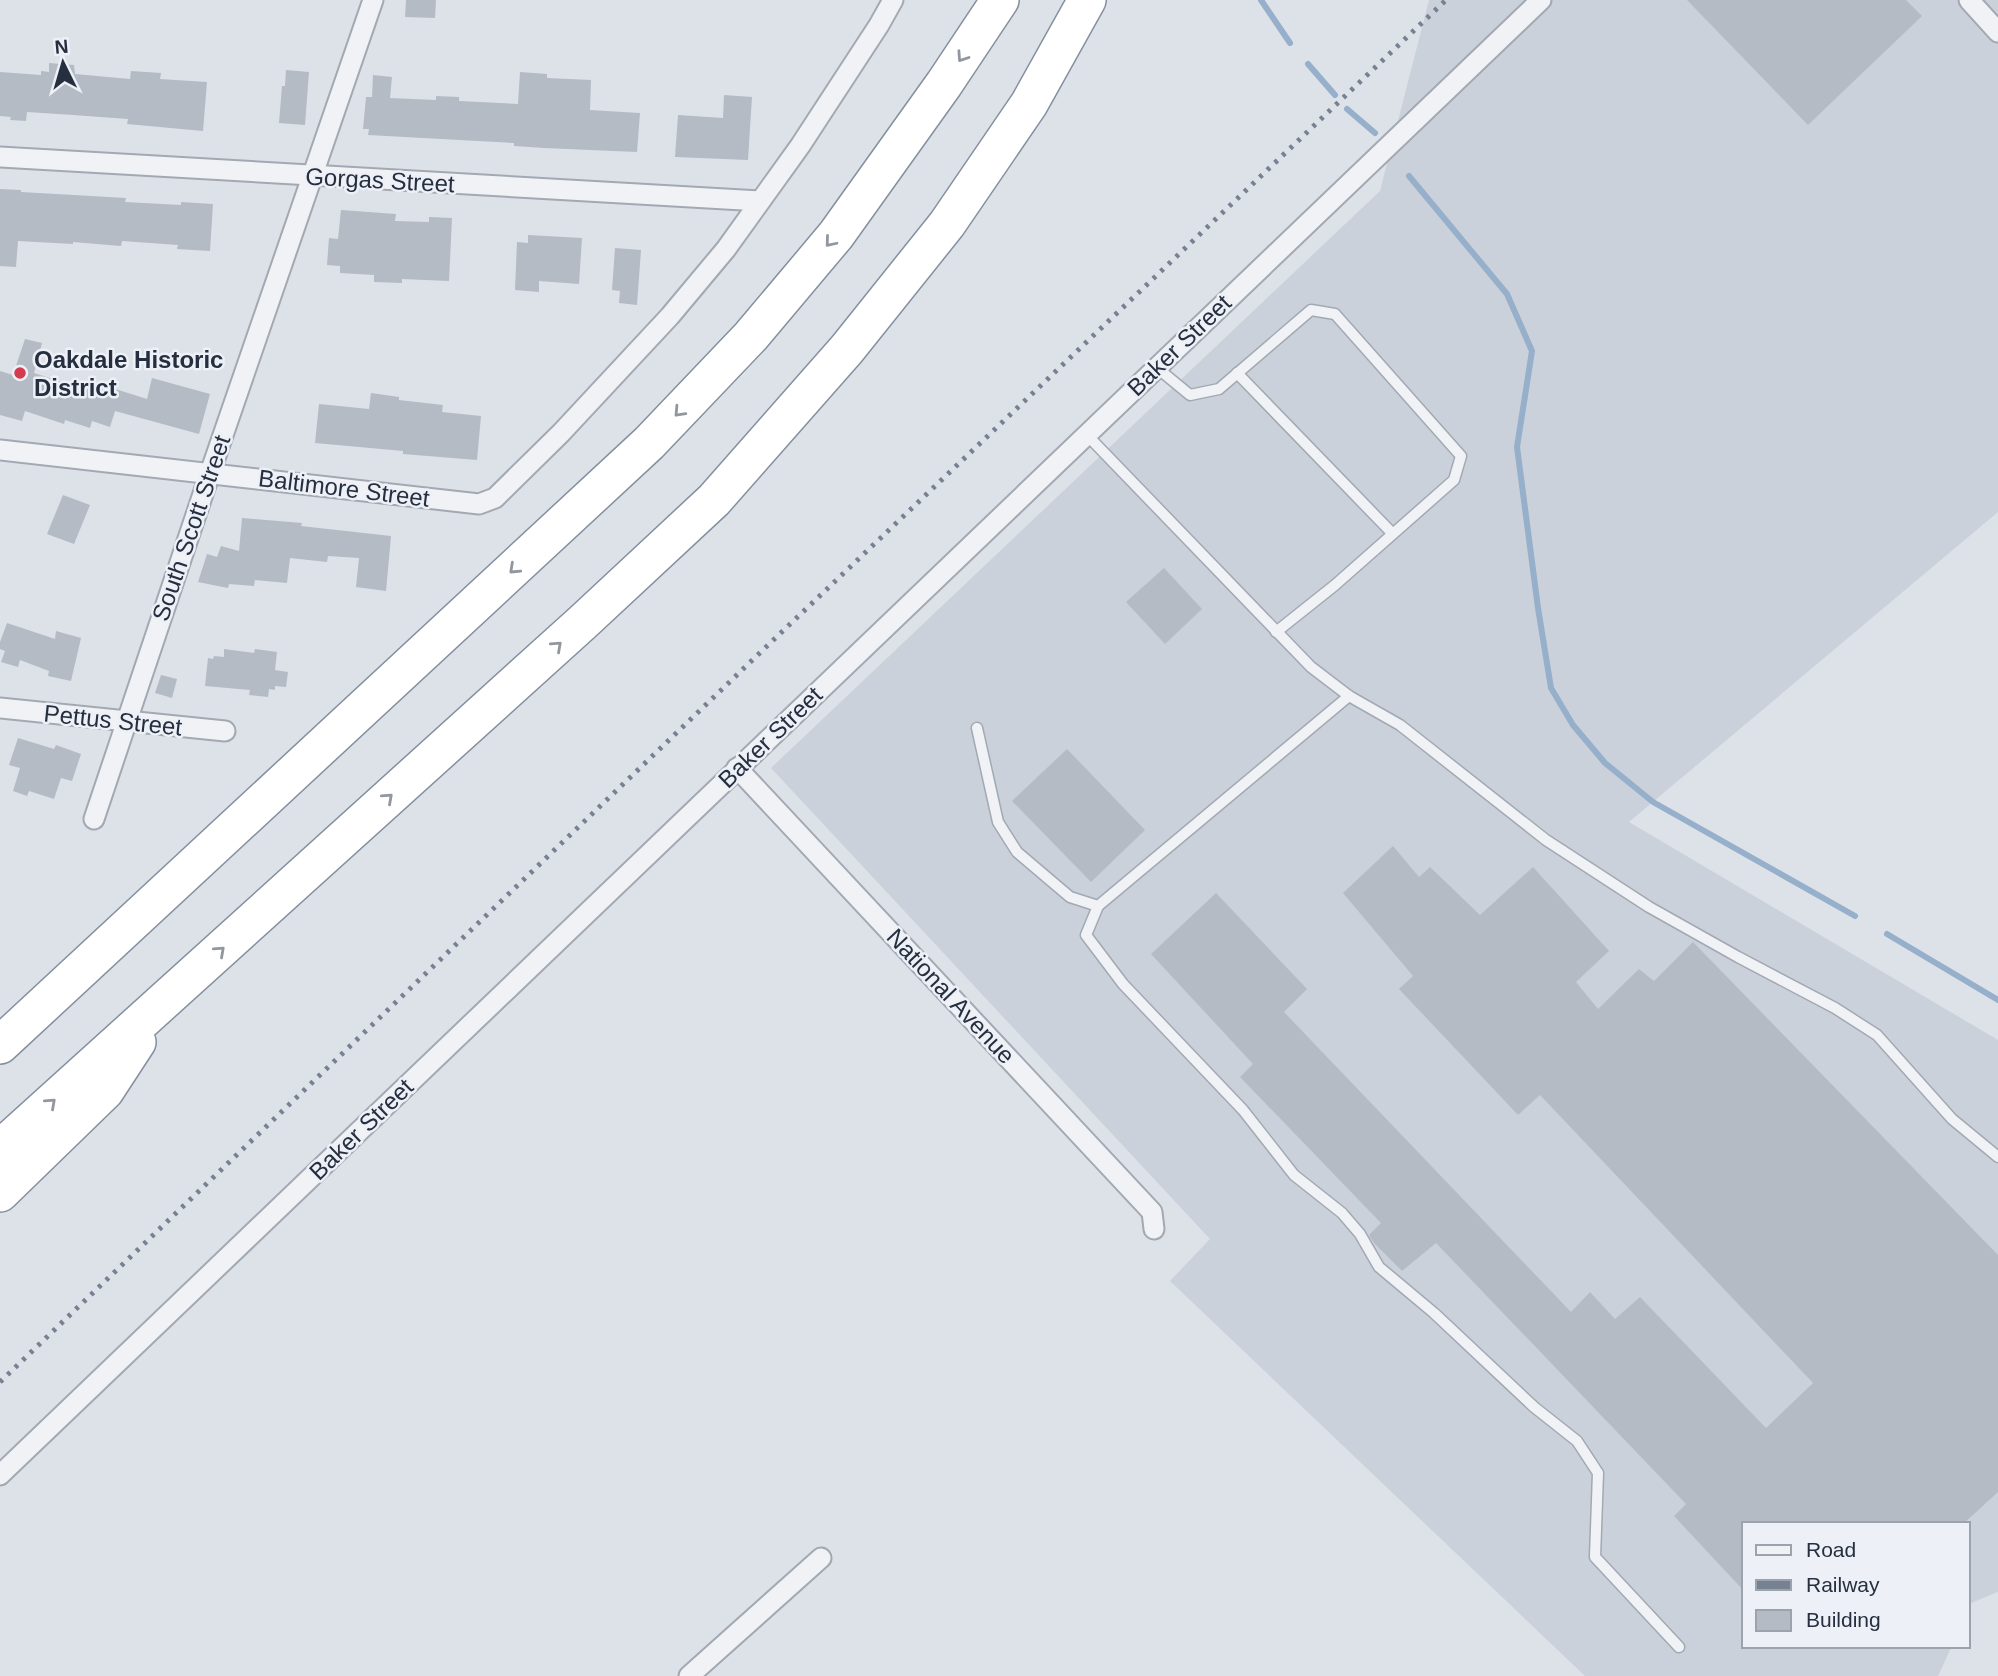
<svg xmlns="http://www.w3.org/2000/svg" width="1998" height="1676" viewBox="0 0 1998 1676" font-family="Arial,sans-serif">
<rect width="100%" height="100%" fill="#dde2e8"/>
<polygon fill="#cbd1da" points="1429,0 1998,0 1998,512 1629,822 1998,1040 1998,1592 1971,1603 1968,1610 1968,1524 1744,1524 1744,1646 1952,1646 1938,1676 1585,1676 1170,1281 1210,1239 771,768 1380,191"/>
<g fill="none" stroke-linecap="round" stroke-linejoin="round">
<g stroke="#96afca" stroke-width="6">
<polyline points="1261,0 1290,43"/>
<polyline points="1308,64 1335,95"/>
<polyline points="1347,109 1375,133"/>
<polyline points="1409,176 1507,294 1532,351 1517,447 1538,608 1551,688 1573,725 1605,763 1653,802 1855,916"/>
<polyline points="1887,934 1998,1000"/>
</g>
</g>
<g fill="#b4bbc5">
<polygon points="406,0 436,0 435,18 405,17"/>
<polygon points="1687,0 1906,0 1922,16 1808,125"/>
<polygon points="49,63 74,65 75,74 130,79 131,71 161,73 160,79 207,82 203,131 127,124 128,119 73,115 27,112 26,121 10,120 11,117 0,116 0,72 41,75 41,71 49,72"/>
<polygon points="286,70 309,72 305,125 279,123 282,86 285,86"/>
<polygon points="520,72 547,74 547,78 591,80 590,110 640,113 637,152 544,148 514,146 514,143 368,135 369,129 363,129 366,97 372,97 373,75 392,77 390,98 436,100 436,96 459,97 459,101 518,104"/>
<polygon points="724,95 752,97 748,160 675,157 678,115 723,118"/>
<polygon points="0,189 21,190 21,192 126,198 125,202 181,205 181,202 213,204 210,251 177,249 178,245 122,241 121,246 73,242 73,244 18,241 16,267 0,266"/>
<polygon points="341,210 396,214 395,221 429,222 429,217 452,218 449,281 402,279 402,283 374,282 374,275 340,273 340,266 327,265 329,238 338,239"/>
<polygon points="528,235 582,238 579,284 539,281 539,292 515,290 517,242 528,243"/>
<polygon points="615,248 641,250 637,305 619,303 620,291 612,290"/>
<polygon points="25,339 42,343 34,373 87,390 90,381 147,399 152,378 210,394 199,434 115,411 110,427 92,421 90,428 65,420 64,424 25,411 22,421 0,415 0,371 13,375"/>
<polygon points="371,393 399,397 399,400 443,405 442,412 481,416 477,460 403,454 403,451 315,443 319,404 369,409"/>
<polygon points="63,495 90,505 74,544 47,534"/>
<polygon points="242,518 302,523 301,526 391,536 386,591 356,587 359,558 328,556 327,562 290,558 287,583 255,580 254,586 229,584 228,588 198,582 207,554 217,557 221,546 239,551"/>
<polygon points="1164,568 1202,609 1165,644 1126,602"/>
<polygon points="7,623 55,639 56,631 81,638 71,681 48,676 49,671 20,660 18,667 1,662 5,651 0,649 0,642"/>
<polygon points="224,649 254,653 255,649 277,652 275,670 288,672 286,687 275,686 275,690 269,689 268,697 249,695 250,690 205,686 208,658 213,659 214,656 224,657"/>
<polygon points="161,675 177,679 172,698 155,693"/>
<polygon points="18,738 54,749 56,745 81,754 72,781 61,778 54,799 29,791 27,796 13,791 20,768 9,765"/>
<polygon points="1067,749 1145,830 1091,882 1012,801"/>
<polygon points="1393,846 1419,877 1430,867 1480,915 1533,867 1609,951 1576,982 1598,1009 1639,969 1654,981 1693,942 1998,1255 1998,1492 1963,1524 1744,1524 1744,1591 1674,1516 1686,1504 1436,1243 1402,1271 1374,1243 1369,1235 1381,1223 1240,1077 1253,1064 1151,954 1216,893 1307,989 1284,1012 1571,1312 1590,1292 1615,1319 1640,1297 1766,1428 1813,1383 1540,1095 1518,1115 1399,989 1413,976 1343,893"/>
</g>
<g fill="none" stroke-linecap="round" stroke-linejoin="round">
<defs>
<g id="service">
<polyline points="1156,367 1190,395 1219,389 1311,310 1335,314 1461,456 1454,480 1335,585 1276,632"/>
<polyline points="1237,373 1392,533"/>
<polyline points="1086,434 1311,667 1349,696 1400,725 1546,840 1649,907 1738,957 1835,1008 1877,1035 1952,1119 1998,1157"/>
<polyline points="977,728 998,822 1017,852 1070,897 1098,906 1349,696"/>
<polyline points="1098,906 1086,935 1123,984 1243,1110 1294,1175 1342,1213 1360,1234 1379,1267 1434,1313 1534,1407 1577,1441 1598,1473 1595,1557 1679,1647"/>
</g>
<g id="minor">
<polyline points="1969,0 1998,32"/>
<polyline points="0,157 760,201"/>
<polyline points="0,450 479,504 495,498 561,433 670,316 726,249 800,146 879,25 893,0"/>
<polyline points="0,708 225,731"/>
<polyline points="737,768 1152,1212 1154,1229"/>
<polyline points="94,819 210,473 373,0"/>
<polyline points="0,1475 1541,0"/>
<polyline points="689,1676 821,1558"/>
</g>
<g id="motorway">
<polyline points="0,1045 649,443 751,336 836,235 944,84 1000,0"/>
<polyline points="0,1149 583,622 714,500 847,349 947,224 1029,104 1087,0"/>
<polyline points="0,1193 105,1091 137,1042"/>
</g>
</defs>
<use href="#service" stroke="#a2a9b2" stroke-width="13"/>
<use href="#minor" stroke="#a2a9b2" stroke-width="23"/>
<use href="#motorway" stroke="#848f9f" stroke-width="40"/>
<use href="#service" stroke="#f0f2f6" stroke-width="10"/>
<use href="#minor" stroke="#f0f2f6" stroke-width="19"/>
<use href="#motorway" stroke="#fff" stroke-width="37"/>
<polyline stroke="#768192" stroke-width="5" stroke-dasharray="3.5 7" stroke-linecap="butt" points="0,1382 766,647 1446,0"/>
</g>
<defs><path id="oneway-chevron" d="M-2-3.5L2.5 0L-2 3.5" fill="none" stroke-width="1.6" stroke-linecap="round" stroke-linejoin="round" transform="scale(1.75)"/></defs>
<g stroke="#92979f">
<use href="#oneway-chevron" transform="translate(962 57) rotate(124)"/>
<use href="#oneway-chevron" transform="translate(830 242) rotate(130)"/>
<use href="#oneway-chevron" transform="translate(679 412) rotate(133)"/>
<use href="#oneway-chevron" transform="translate(514 569) rotate(137)"/>
<use href="#oneway-chevron" transform="translate(557 646) rotate(-42)"/>
<use href="#oneway-chevron" transform="translate(388 798) rotate(-42)"/>
<use href="#oneway-chevron" transform="translate(220 951) rotate(-42)"/>
<use href="#oneway-chevron" transform="translate(51 1103) rotate(-42)"/>
</g>
<circle fill="#d43b51" stroke="#edf0f6" stroke-width="2.5" cx="20" cy="373" r="7"/>
<g text-anchor="middle" dominant-baseline="central" stroke-width="5" stroke-linejoin="round" paint-order="stroke">
<g font-size="24" fill="#262f3f" stroke="#edf0f6">
<text transform="translate(380 180) rotate(3)">Gorgas Street</text>
<text transform="translate(1179 345) rotate(-44)">Baker Street</text>
<text transform="translate(344 488) rotate(7)">Baltimore Street</text>
<text transform="translate(191 528) rotate(-71)">South Scott Street</text>
<text transform="translate(113 720) rotate(6)">Pettus Street</text>
<text transform="translate(770 737) rotate(-44)">Baker Street</text>
<text transform="translate(951 996) rotate(47)">National Avenue</text>
<text transform="translate(361 1129) rotate(-44)">Baker Street</text>
</g>
<g font-size="24" font-weight="bold" fill="#262f3f" stroke="#edf0f6" text-anchor="start">
<text x="34" y="359">Oakdale Historic<tspan x="34" dy="28">District</tspan></text>
</g>
</g>
<rect x="1742" y="1522" width="228" height="126" fill="#edf0f6" stroke="#9da3ad" stroke-width="2"/>
<rect x="1756" y="1545" width="35" height="10" fill="#f0f2f6" stroke="#9da3ad" stroke-width="2"/>
<text x="1806" y="1557" font-size="21" fill="#262f3f">Road</text>
<rect x="1756" y="1580" width="35" height="10" fill="#768192" stroke="#9da3ad" stroke-width="2"/>
<text x="1806" y="1592" font-size="21" fill="#262f3f">Railway</text>
<rect x="1756" y="1610" width="35" height="21" fill="#b4bbc5" stroke="#9da3ad" stroke-width="2"/>
<text x="1806" y="1627" font-size="21" fill="#262f3f">Building</text>
<g transform="translate(63 63) rotate(355)" stroke="#edf0f6" stroke-width="5" paint-order="stroke">
<path d="M0-5L12 26L0 18L-12 26Z" fill="#262f3f"/>
<text y="-10" font-size="19" font-weight="bold" text-anchor="middle" fill="#262f3f">N</text>
</g>
</svg>
